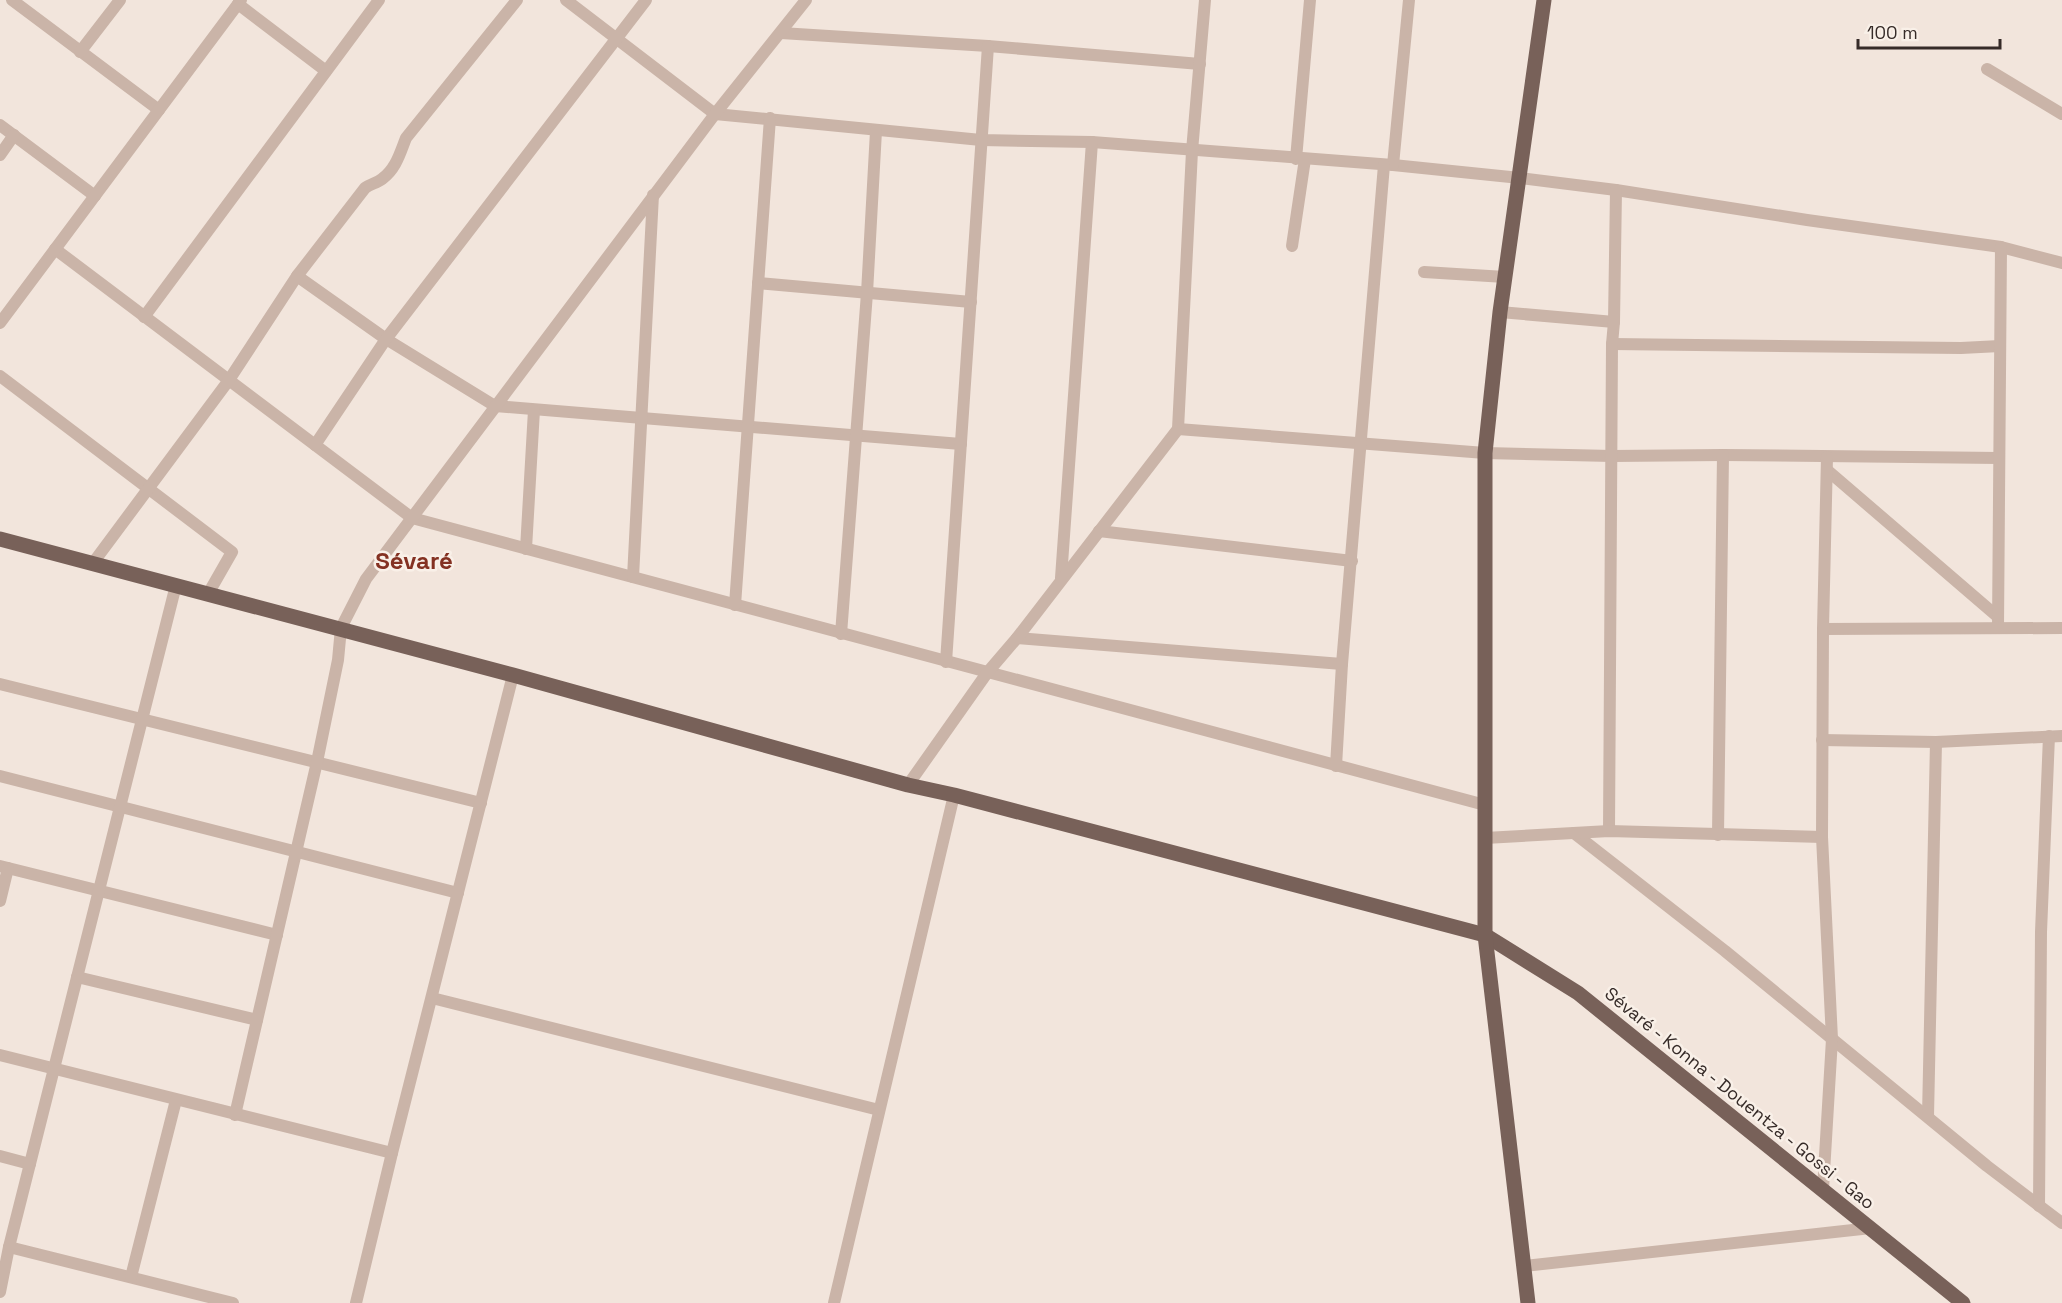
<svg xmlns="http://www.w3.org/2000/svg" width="2062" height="1303" viewBox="0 0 2062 1303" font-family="'Space Grotesk',sans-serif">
<rect width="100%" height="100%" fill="#f2e5dc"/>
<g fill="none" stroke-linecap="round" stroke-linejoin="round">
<g stroke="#cab4a8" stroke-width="12">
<polyline points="12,0 159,110"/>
<polyline points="566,0 715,114 981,140 1092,142 1393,165 1520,178 1616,190 1807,220 2001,247 2062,263"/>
<polyline points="238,4 326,71"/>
<polyline points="781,33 988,46 1200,64"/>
<polyline points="80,52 120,0"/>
<polyline points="1987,69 2062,114"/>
<polyline points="0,125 95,196"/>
<polyline points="0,155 14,135"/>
<polyline points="1296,159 1310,0"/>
<polyline points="1393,165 1409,0"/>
<polyline points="1292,246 1305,159"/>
<polyline points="55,249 412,518 1485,805"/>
<polyline points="1424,272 1505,277"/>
<polyline points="297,276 386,339 495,406 961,444"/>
<polyline points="758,283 971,302"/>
<polyline points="1500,312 1614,322"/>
<polyline points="144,317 379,0"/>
<polyline points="0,323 241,0"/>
<polyline points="1612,344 1961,348 2000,346"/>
<polyline points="0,376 232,552 208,594"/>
<polyline points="1178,429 1485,453 1612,456 1723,455 1999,458"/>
<polyline points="315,445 386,339 646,0"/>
<polyline points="1827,470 1998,617"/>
<polyline points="1099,531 1352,561"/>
<polyline points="526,549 534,410"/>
<path d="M93,563L229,380L297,276L365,188C370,184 377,183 382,179C396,169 400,153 406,138L517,0"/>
<polyline points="633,577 653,195"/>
<polyline points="1061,578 1092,142"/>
<polyline points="735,605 770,118"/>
<polyline points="1998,627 2001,247"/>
<polyline points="1823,629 2062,628"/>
<polyline points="841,634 867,293 876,131"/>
<polyline points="1017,638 1342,664"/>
<polyline points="946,662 988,46"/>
<polyline points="0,684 481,803"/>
<polyline points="1822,740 1936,742 2062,736"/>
<polyline points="1336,766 1342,664 1384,165"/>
<polyline points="0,776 458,893"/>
<polyline points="908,785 987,673 1017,638 1178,429 1192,151 1205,0"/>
<polyline points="1609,831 1612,344 1614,322 1616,190"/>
<polyline points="1574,833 1725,951 1987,1166 2062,1223"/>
<polyline points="1718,835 1723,455"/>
<polyline points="1485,838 1609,831 1822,837"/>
<polyline points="0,866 277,935"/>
<polyline points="0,901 8,868"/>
<polyline points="77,977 257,1020"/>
<polyline points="432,998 879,1110"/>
<polyline points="0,1055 392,1153"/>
<polyline points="235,1115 317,762 338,660 341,628 366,579 715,114 806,0"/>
<polyline points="1928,1116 1936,742"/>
<polyline points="0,1156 30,1164"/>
<polyline points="1823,1189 1832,1039 1822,837 1823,629 1827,457"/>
<polyline points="2039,1206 2041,932 2049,736"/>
<polyline points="9,1247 233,1303"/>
<polyline points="1524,1266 1871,1228"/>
<polyline points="131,1277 176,1100"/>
<polyline points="0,1292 9,1247 176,585"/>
<polyline points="356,1303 392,1153 513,675"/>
<polyline points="834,1303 954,795"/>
</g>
<g stroke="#786159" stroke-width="15">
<polyline points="0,539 513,675 908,785 954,795 1485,935 1578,993 1963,1303"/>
<polyline points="1528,1303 1485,935 1485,453 1500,312 1544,0"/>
</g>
</g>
<g text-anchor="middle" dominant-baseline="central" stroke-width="5" stroke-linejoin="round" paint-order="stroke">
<g font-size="18" fill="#362b28" stroke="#f9f0e8">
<text transform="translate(1740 1098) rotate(39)">Sévaré - Konna - Douentza - Gossi - Gao</text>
</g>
<g font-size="24" font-weight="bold" fill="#843122" stroke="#f9f0e8">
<text x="414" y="560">Sévaré</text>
</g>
</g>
<path d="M1858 39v9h142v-9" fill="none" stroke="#362b28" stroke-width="3"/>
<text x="1867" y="39" font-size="18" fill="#362b28" stroke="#f9f0e8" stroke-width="4.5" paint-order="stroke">100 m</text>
</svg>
